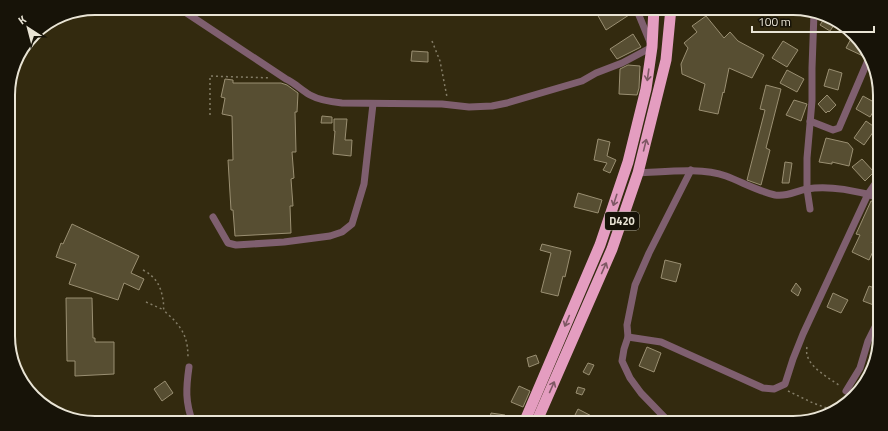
<svg xmlns="http://www.w3.org/2000/svg" width="888" height="431" viewBox="0 0 888 431" font-family="'Titillium Web',sans-serif">
<rect width="100%" height="100%" fill="#332a0f"/>
<g fill="#574e32" stroke="#9a8f72">
<polygon points="607,8 624,8 629,15 606,30 597,14"/>
<polygon points="706,16 724,38 730,32 738,41 764,55 752,78 729,68 724,93 723,92 718,114 699,110 705,84 682,74 681,64 688,48 684,43 697,32 692,26"/>
<polygon points="824,19 834,25 830,31 820,25"/>
<polygon points="633,34 641,47 617,59 610,49"/>
<polygon points="853,35 862,42 866,51 863,56 846,48"/>
<polygon points="783,41 798,50 787,67 772,58"/>
<polygon points="412,51 428,52 428,62 411,61"/>
<polygon points="628,65 640,66 639,88 637,95 619,94 620,69"/>
<polygon points="829,69 842,73 838,90 824,86"/>
<polygon points="787,70 804,79 797,92 780,83"/>
<polygon points="225,79 233,80 233,83 281,83 287,85 298,93 297,112 295,112 296,152 292,152 294,178 291,179 293,206 290,206 291,233 235,236 233,210 231,210 228,160 233,160 232,116 222,114 225,98 221,97"/>
<polygon points="766,85 781,89 766,148 770,150 761,185 747,180 765,110 760,109"/>
<polygon points="879,87 879,102 870,117 856,109 863,96 872,101"/>
<polygon points="827,95 836,105 829,112 828,111 826,113 818,104"/>
<polygon points="794,100 807,104 801,121 786,115"/>
<polygon points="322,116 332,117 332,123 321,123"/>
<polygon points="334,119 347,119 345,140 352,140 351,156 333,154 335,131 334,131"/>
<polygon points="866,121 876,128 864,145 854,138"/>
<polygon points="826,138 848,143 853,149 849,166 832,162 832,164 819,162"/>
<polygon points="598,139 610,142 607,156 616,160 610,173 603,170 607,163 594,160"/>
<polygon points="862,159 874,172 865,181 852,167"/>
<polygon points="785,162 792,163 789,183 782,183"/>
<polygon points="578,193 602,200 598,213 574,207"/>
<polygon points="871,201 880,203 880,226 872,243 876,245 869,260 852,252 860,235 856,234"/>
<polygon points="72,224 139,256 131,273 144,279 139,290 124,283 118,300 69,284 76,264 56,257 61,243 63,244"/>
<polygon points="542,244 571,251 565,277 563,276 558,296 541,292 551,253 540,250"/>
<polygon points="665,260 681,264 676,282 661,278"/>
<polygon points="796,283 801,289 798,296 791,291"/>
<polygon points="869,286 880,290 880,304 879,307 863,301"/>
<polygon points="833,293 848,300 841,313 827,307"/>
<polygon points="66,298 92,298 93,338 95,338 95,342 114,342 114,374 75,376 75,361 67,361"/>
<polygon points="647,347 661,353 654,372 639,366"/>
<polygon points="536,355 539,363 529,367 527,358"/>
<polygon points="588,363 594,365 589,375 583,372"/>
<polygon points="165,381 173,393 162,401 154,389"/>
<polygon points="519,386 530,391 523,407 511,402"/>
<polygon points="578,387 585,389 582,395 576,393"/>
<polygon points="578,409 605,423 571,423"/>
<polygon points="491,413 505,415 504,423 489,423"/>
<polygon points="185,415 188,423 174,423"/>
</g>
<g fill="none" stroke-linecap="round" stroke-linejoin="round">
<g stroke="#847d67" stroke-width="1.5" stroke-dasharray="2 3" stroke-linecap="butt">
<polyline points="432,41 440,61 447,97"/>
<path d="M210,115V76C230,77 250,77 271,78"/>
<path d="M143,270C156,277 161,286 163,300C164,303 163,307 164,310C166,313 170,316 173,319C185,332 188,341 188,359"/>
<polyline points="146,302 164,310"/>
<path d="M807,347C803,365 828,377 840,386"/>
<polyline points="788,391 813,403 835,411"/>
</g>
<g stroke="#7f5f6f" stroke-width="7">
<path d="M179,8L286,79C295,83 301,90 310,95C319,100 332,102 342,103L442,104L469,107L492,106L507,103L582,81L596,73L622,63L652,47L636,8"/>
<polyline points="810,121 833,130 839,128 869,58"/>
<path d="M638,173C665,172 701,167 726,176C742,182 758,191 775,195C788,197 795,191 807,189C829,185 859,191 880,198"/>
<polyline points="810,209 807,189 807,158 812,101 812,68 814,13"/>
<polyline points="213,217 228,243 236,245 284,242 330,236 342,232 352,224 364,184 373,104"/>
<polyline points="628,337 661,342 763,388 774,389 785,384 793,359 803,334 868,194 875,184 880,182"/>
<path d="M189,367C186,388 185,402 193,423"/>
<polyline points="846,391 860,368 868,341 880,317"/>
<polyline points="670,423 641,393 630,378 622,361 624,349 628,337 627,325 635,285 649,253 691,170"/>
</g>
<g stroke="#e49dc0" stroke-width="11">
<polyline points="524,423 600,245 628,162 646,89 652,47 654,8"/>
<polyline points="536,423 612,249 638,173 666,60 671,8"/>
</g>
</g>
<defs><path id="oneway-shaft" d="M-6 0H5M1.5-3L5.5 0L1.5 3" fill="none" stroke-width="1.6" stroke-linecap="round" stroke-linejoin="round"/></defs>
<g stroke="#7e5864">
<use href="#oneway-shaft" transform="translate(648 75) rotate(98)"/>
<use href="#oneway-shaft" transform="translate(645 145) rotate(-76)"/>
<use href="#oneway-shaft" transform="translate(615 200) rotate(108)"/>
<use href="#oneway-shaft" transform="translate(604 268) rotate(-66)"/>
<use href="#oneway-shaft" transform="translate(567 321) rotate(113)"/>
<use href="#oneway-shaft" transform="translate(552 387) rotate(-66)"/>
</g>
<g text-anchor="middle" dominant-baseline="central" stroke-width="3.5" stroke-linejoin="round" paint-order="stroke">
<rect fill="#171308" stroke="#aaa598" stroke-width="1" x="605" y="212" width="34" height="18" rx="3"/>
<g font-size="11" font-weight="bold" fill="#e9e4d5">
<text x="622" y="221">D420</text>
</g>
</g>
<path d="M0 0H888V431H0ZM95 15H793A80 80 0 0 1 873 95V336A80 80 0 0 1 793 416H95A80 80 0 0 1 15 336V95A80 80 0 0 1 95 15Z" fill="#171308" fill-rule="evenodd"/>
<path fill="none" stroke="#e9e4d5" stroke-width="2" d="M95 15H793A80 80 0 0 1 873 95V336A80 80 0 0 1 793 416H95A80 80 0 0 1 15 336V95A80 80 0 0 1 95 15Z"/>
<g transform="translate(28 28) rotate(324)" stroke="#171308" stroke-width="3" paint-order="stroke">
<path d="M0-3L7 15L0 10L-7 15Z" fill="#e9e4d5"/>
<text y="-6" font-size="11" font-weight="bold" text-anchor="middle" fill="#e9e4d5">K</text>
</g>
<path d="M752 26v6h122v-6" fill="none" stroke="#e9e4d5" stroke-width="2"/>
<text x="758" y="26" font-size="12" fill="#e9e4d5" stroke="#171308" stroke-width="3" paint-order="stroke">100 m</text>
</svg>
